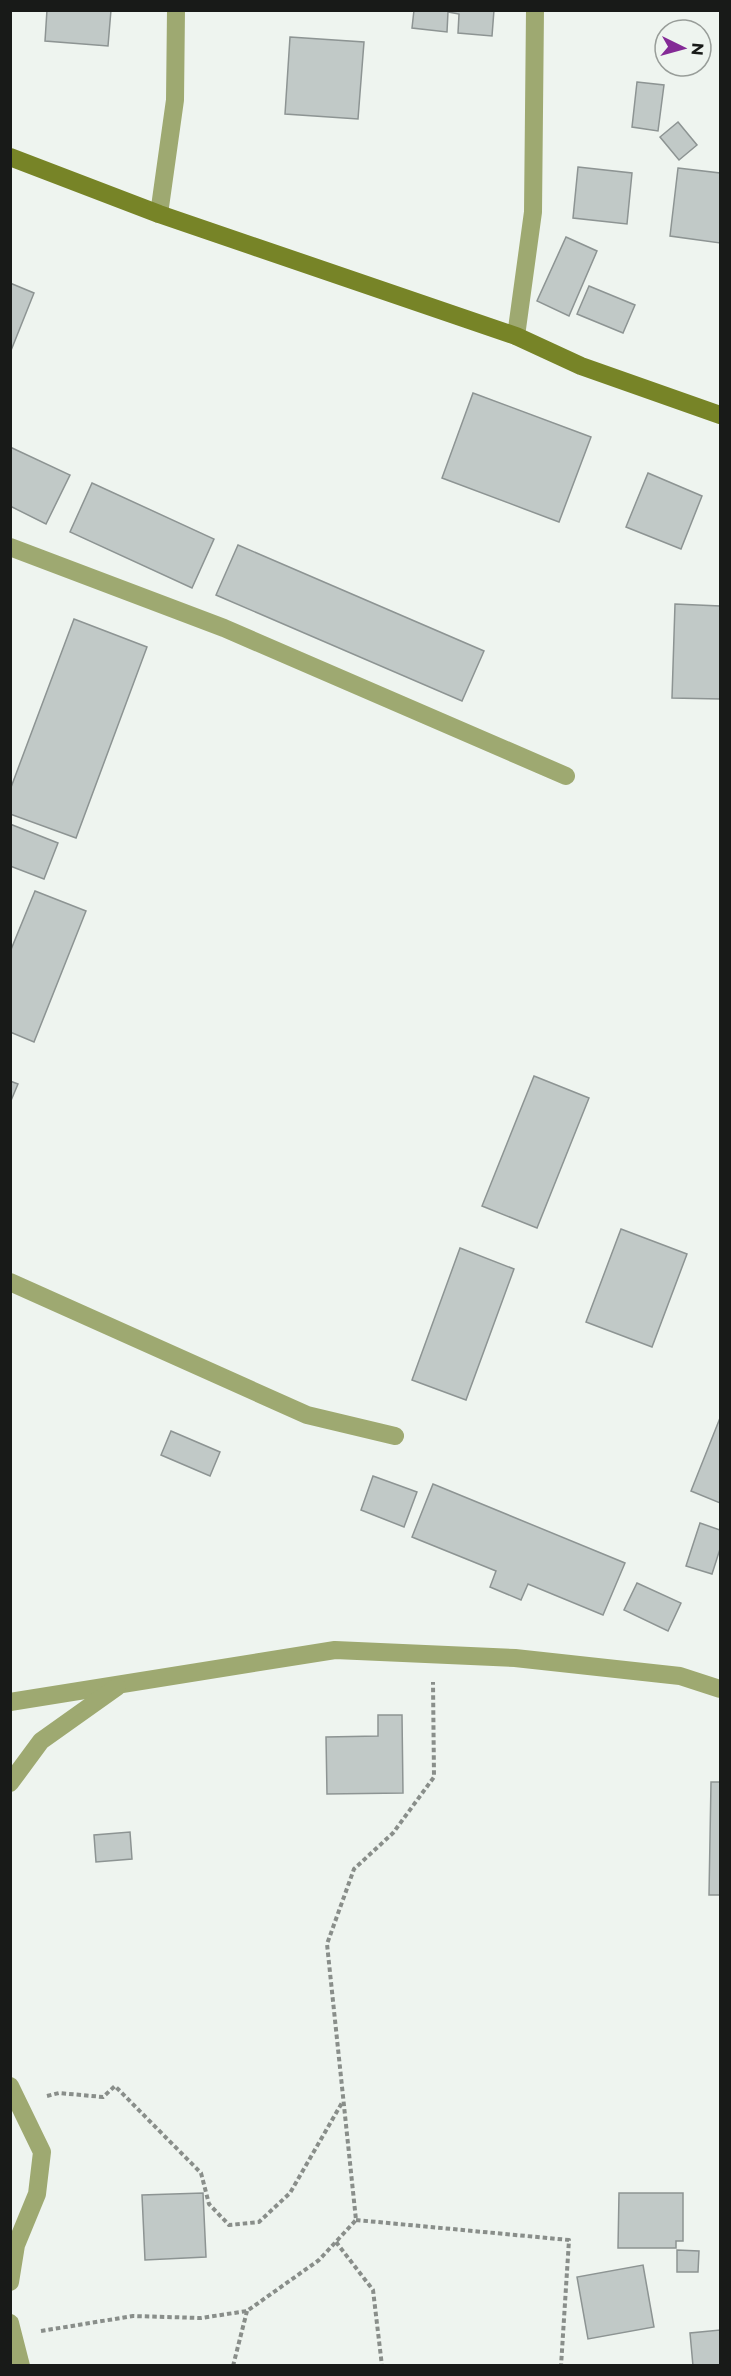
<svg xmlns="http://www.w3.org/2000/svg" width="731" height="2376" viewBox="0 0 731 2376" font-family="Montserrat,sans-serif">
<rect width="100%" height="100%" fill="#eef4ef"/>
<g fill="#c1c9c7" stroke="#8d9493" stroke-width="1.5">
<polygon points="47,10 111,10 108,46 45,41"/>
<polygon points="414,10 494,10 492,36 458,33 459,14 448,12 447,32 412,28"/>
<polygon points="290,37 364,42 358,119 285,114"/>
<polygon points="637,82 664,85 658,131 632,127"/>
<polygon points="678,122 697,145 679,160 660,137"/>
<polygon points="578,167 632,173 627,224 573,218"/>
<polygon points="678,168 720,173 720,243 670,236"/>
<polygon points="566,237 597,251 569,316 537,301"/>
<polygon points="10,283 34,293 10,353"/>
<polygon points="589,286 635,305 623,333 577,314"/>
<polygon points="473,393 591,437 559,522 442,478"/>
<polygon points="10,447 70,475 46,524 10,506"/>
<polygon points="648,473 702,496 681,549 626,527"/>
<polygon points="92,483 214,539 192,588 70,532"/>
<polygon points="238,545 484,651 462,701 216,595"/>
<polygon points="675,604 720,606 720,699 672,698"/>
<polygon points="74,619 147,647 76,838 10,814 10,790"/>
<polygon points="10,824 58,843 44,879 10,866"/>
<polygon points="35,891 86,911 34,1042 10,1032 10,952"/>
<polygon points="534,1076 589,1098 537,1228 482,1206"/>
<polygon points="10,1081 18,1084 10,1103"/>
<polygon points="621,1229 687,1254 652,1347 586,1322"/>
<polygon points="460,1248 514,1269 466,1400 412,1380"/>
<polygon points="720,1418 720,1503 691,1491"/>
<polygon points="171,1431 220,1452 210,1476 161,1455"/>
<polygon points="373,1476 417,1492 404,1527 361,1510"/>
<polygon points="433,1484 625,1563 603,1615 528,1584 521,1600 490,1587 496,1571 412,1537"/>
<polygon points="700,1523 720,1530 720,1549 712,1574 686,1566"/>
<polygon points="637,1583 681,1603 668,1631 624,1610"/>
<polygon points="378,1715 402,1715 403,1793 327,1794 326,1737 378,1736"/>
<polygon points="711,1782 720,1782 720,1895 709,1895"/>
<polygon points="130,1832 132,1859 96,1862 94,1835"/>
<polygon points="203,2193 206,2257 145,2260 142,2195"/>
<polygon points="619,2193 683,2193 683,2241 676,2241 676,2248 618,2248"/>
<polygon points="677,2250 699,2251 698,2272 677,2272"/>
<polygon points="643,2265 654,2327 588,2339 577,2277"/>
<polygon points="720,2330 720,2366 693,2366 690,2333"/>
</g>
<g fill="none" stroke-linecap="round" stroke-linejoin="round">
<g stroke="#898e8a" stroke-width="4" stroke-dasharray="4.5 3" stroke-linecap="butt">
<polyline points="47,2096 59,2093 103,2097 115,2086 201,2173 209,2204 229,2225 259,2222 290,2193 343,2101"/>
<polyline points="356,2220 569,2240 561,2366"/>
<polyline points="336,2242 373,2290 382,2366"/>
<polyline points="41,2331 133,2316 201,2318 247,2311 319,2260 356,2220 327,1944 354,1869 393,1833 434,1777 433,1682"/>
<polyline points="233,2366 247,2311"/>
</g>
<g stroke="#9ea971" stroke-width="18">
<polyline points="10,547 224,628 566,776"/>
<polyline points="10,1282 307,1415 395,1436"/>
</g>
<g stroke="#9ea971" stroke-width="18">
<polyline points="159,214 175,100 176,10"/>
<polyline points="516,336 533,212 535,10"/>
<polyline points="10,1702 335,1650 515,1658 680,1676 720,1689"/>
<polyline points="10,1783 41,1741 117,1687"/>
<polyline points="10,2086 42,2152 37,2194 16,2245 10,2282"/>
<polyline points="10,2323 21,2366"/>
</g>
<polyline stroke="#778427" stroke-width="18" points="10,157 159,214 516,336 581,366 720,415"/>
</g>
<rect width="731" height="2376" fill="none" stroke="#181a18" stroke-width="24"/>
<g transform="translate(683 48) rotate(95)"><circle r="28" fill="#eef4ef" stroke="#989d99" stroke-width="1.5"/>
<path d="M0-4.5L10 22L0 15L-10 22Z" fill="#842a96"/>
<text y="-9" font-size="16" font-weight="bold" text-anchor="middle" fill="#181a18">N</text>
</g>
</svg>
